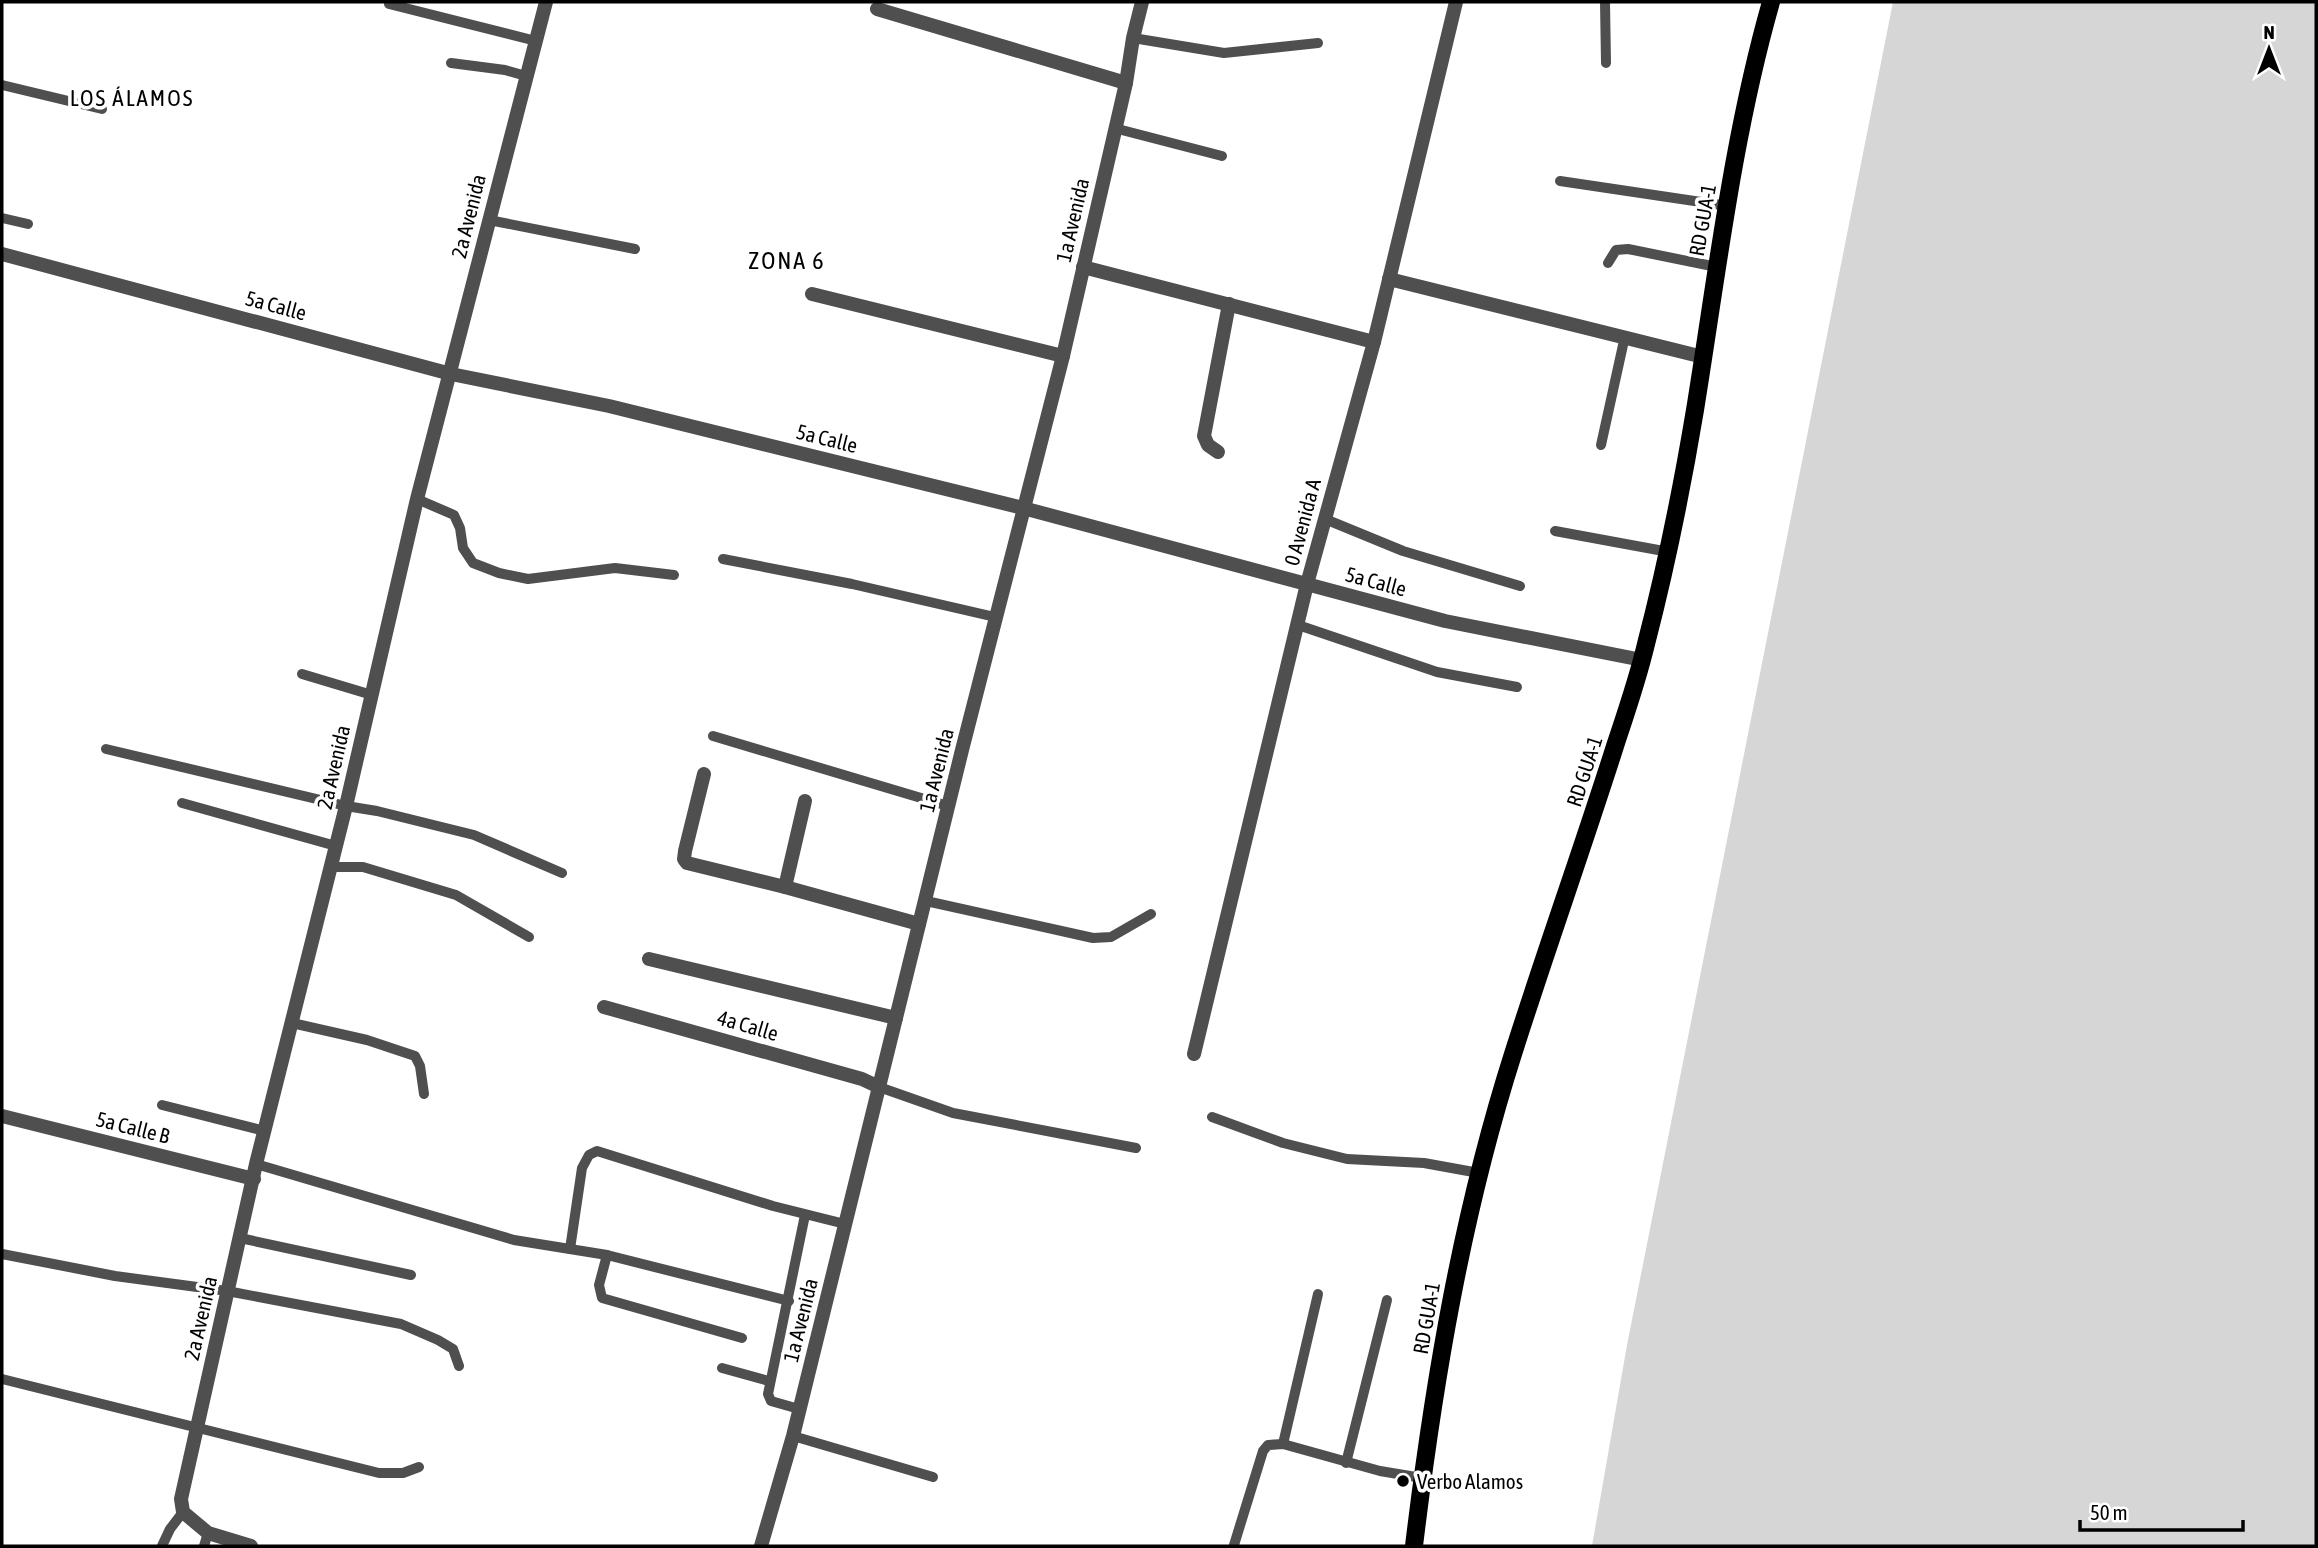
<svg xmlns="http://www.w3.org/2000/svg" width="2318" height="1548" viewBox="0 0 2318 1548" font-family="'Asap Condensed',sans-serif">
<rect width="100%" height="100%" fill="#fff"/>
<polygon fill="#d6d6d6" points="1893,2 2316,2 2316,1546 1592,1546 1627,1345"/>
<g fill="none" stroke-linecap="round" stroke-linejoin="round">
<g stroke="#4f4f4f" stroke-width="10">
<polyline points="1605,2 1606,63"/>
<polyline points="389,4 536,41"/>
<polyline points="1133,38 1224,53 1318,43"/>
<polyline points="451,63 505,70 526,76"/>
<polyline points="2,85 102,109"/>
<polyline points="1114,128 1222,156"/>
<polyline points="1560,181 1728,206"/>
<polyline points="2,218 28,224"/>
<polyline points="489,220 635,249"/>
<polyline points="1608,263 1616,250 1628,249 1717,267"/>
<polyline points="1601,445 1625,336"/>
<polyline points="417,499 454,515 460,528 463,548 473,563 499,573 528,579 615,568 674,575"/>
<polyline points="1325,519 1403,551 1520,586"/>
<polyline points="1555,531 1669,552"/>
<polyline points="723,559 852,584 995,617"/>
<polyline points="1298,625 1437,672 1517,687"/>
<polyline points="302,674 372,695"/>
<polyline points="713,736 948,806"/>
<polyline points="106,749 346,806 377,811 474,835 562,873"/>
<polyline points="182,803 336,846"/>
<polyline points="331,867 363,867 456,895 529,937"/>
<polyline points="926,901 1093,938 1111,937 1151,914"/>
<polyline points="292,1023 367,1040 415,1056 420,1066 424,1094"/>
<polyline points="879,1087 953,1113 1136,1148"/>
<polyline points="162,1105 265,1131"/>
<polyline points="1212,1117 1283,1143 1347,1159 1424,1163 1479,1173"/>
<polyline points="256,1164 514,1240 607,1255 789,1301"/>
<polyline points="240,1238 411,1275"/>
<polyline points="570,1249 582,1168 589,1155 597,1151 773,1206 845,1224"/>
<polyline points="2,1254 115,1276 227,1291 401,1324 438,1340 453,1349 459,1366"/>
<polyline points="607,1255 599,1285 602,1298 742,1338"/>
<polyline points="722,1368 769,1381"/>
<polyline points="2,1379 379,1473 403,1473 419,1467"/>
<polyline points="799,1409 771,1401 768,1394 805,1215"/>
<polyline points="793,1436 933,1477"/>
<polyline points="1283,1444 1318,1294"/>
<polyline points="1346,1463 1387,1300"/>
<polyline points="1234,1545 1263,1451 1268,1445 1283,1444 1380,1471 1422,1478"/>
<polyline points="162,1546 170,1529 183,1512"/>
<polyline points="204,1546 208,1533"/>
</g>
<g stroke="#4f4f4f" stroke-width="14">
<polyline points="877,9 1126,83"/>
<polyline points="2,254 451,374 609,406 1023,508 1445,621 1642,660"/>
<polyline points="1083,267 1374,342"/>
<polyline points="1389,279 1703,357"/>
<polyline points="812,294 1063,356"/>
<polyline points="1218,452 1208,445 1204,436 1229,304"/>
<polyline points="704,774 685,851 684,859 687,863 785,887 919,924"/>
<polyline points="785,887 805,801"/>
<polyline points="649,959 896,1018"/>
<polyline points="604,1007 862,1079 879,1087"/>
<polyline points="1194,1054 1307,584 1374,342 1456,2"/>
<polyline points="2,1116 254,1179"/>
<polyline points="251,1546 208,1533 183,1512 181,1499 256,1164 346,806 417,499 546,2"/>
<polyline points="761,1546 793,1436 962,750 1063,356 1126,83 1133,38 1142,2"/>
</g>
<path stroke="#000" stroke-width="18" d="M1414,1546C1434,1380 1462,1214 1513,1054C1546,950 1583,847 1616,743C1627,710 1638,678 1646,644C1666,567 1682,488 1695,410C1717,274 1733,135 1771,2"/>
</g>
<circle fill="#000" stroke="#fff" stroke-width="2.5" cx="1403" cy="1481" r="7"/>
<g text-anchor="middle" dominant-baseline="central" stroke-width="7" stroke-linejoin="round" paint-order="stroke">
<g font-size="21" fill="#000" stroke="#fff">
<text transform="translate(468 216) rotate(-76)">2a Avenida</text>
<text transform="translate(1072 220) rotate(-77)">1a Avenida</text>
<text transform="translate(1702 220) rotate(-80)">RD GUA-1</text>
<text transform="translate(276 305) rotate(15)">5a Calle</text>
<text transform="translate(827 438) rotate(14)">5a Calle</text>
<text transform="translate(1302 522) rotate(-75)">0 Avenida A</text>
<text transform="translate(1376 581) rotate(15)">5a Calle</text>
<text transform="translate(333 767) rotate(-77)">2a Avenida</text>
<text transform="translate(936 770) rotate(-76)">1a Avenida</text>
<text transform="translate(1584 771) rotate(-72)">RD GUA-1</text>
<text transform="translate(748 1025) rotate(16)">4a Calle</text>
<text transform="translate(133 1127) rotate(14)">5a Calle B</text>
<text transform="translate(200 1318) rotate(-77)">2a Avenida</text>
<text transform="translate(1426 1318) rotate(-80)">RD GUA-1</text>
<text transform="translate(800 1320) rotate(-76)">1a Avenida</text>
</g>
<g font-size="21" fill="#000" stroke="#fff" text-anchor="start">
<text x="1417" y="1481">Verbo Alamos</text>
</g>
<g font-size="23" letter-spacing="2" fill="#000" stroke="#fff">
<text x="132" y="98">LOS ÁLAMOS</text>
</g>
<g font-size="24" letter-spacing="2" fill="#000" stroke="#fff">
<text x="787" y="260">ZONA 6</text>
</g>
</g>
<rect width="2318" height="1548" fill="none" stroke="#000000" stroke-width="7"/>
<g transform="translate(2269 49)" stroke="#ffffff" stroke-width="5" paint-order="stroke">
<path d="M0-5L12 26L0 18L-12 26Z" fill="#000000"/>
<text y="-10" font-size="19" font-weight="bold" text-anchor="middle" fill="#000000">N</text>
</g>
<path d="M2080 1520v10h163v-10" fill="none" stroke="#000000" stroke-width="3.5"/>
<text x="2090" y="1520" font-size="21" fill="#000000" stroke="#ffffff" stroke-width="5" paint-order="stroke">50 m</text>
</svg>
